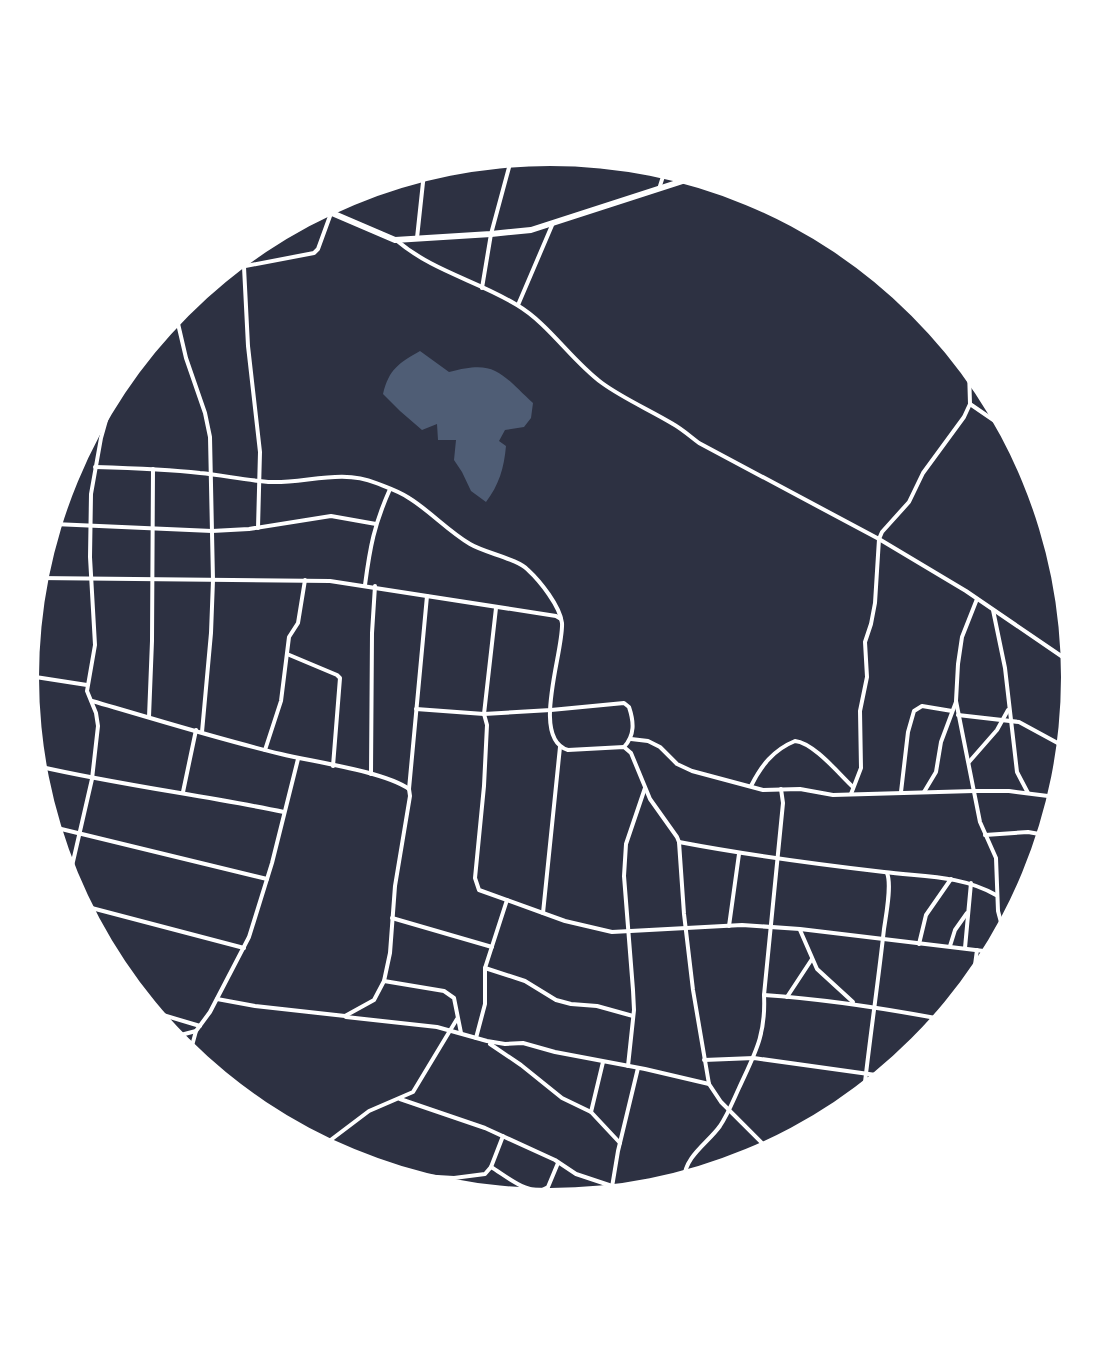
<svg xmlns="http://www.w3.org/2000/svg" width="1100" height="1355" viewBox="0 0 1100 1355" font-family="'Source Sans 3',sans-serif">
<rect width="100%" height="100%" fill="#2d3142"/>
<path fill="#4f5d75" d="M420,351L449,372C496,359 500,373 533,403L531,418L524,427L505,430L499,441L506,446C504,468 499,485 486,502L471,491L462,472L454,460L456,440H438L437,424L422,430L400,411L383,394C389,369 399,363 420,351Z"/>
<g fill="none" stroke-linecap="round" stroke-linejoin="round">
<g stroke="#fff" stroke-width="4">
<path d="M546,156C577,162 608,162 639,167L643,165"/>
<polyline points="659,189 665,170"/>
<polyline points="417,238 424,173"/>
<path d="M396,240C434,272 476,280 517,305C549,324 571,360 602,383C624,399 650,410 673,424C682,429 691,437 699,443L879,539L966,591L1070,662"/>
<polyline points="244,267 248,346 260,452 258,528"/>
<polyline points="230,269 314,253 318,249 334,205"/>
<polyline points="482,288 491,234 511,160"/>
<polyline points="905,297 910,305 935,329"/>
<polyline points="518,305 553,223"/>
<polyline points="176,315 186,358 205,413 210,437 213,580 211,633 202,732"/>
<polyline points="970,404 1005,428"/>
<path d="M95,467C130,468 165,469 200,473C223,475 248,481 272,482C306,483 342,469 376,483C386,487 399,491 409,498C430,511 448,531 470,544C485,553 518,559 528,570C540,581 560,606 562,623C564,651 530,739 568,750L624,747L631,753L650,799L677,837L679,842L684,914L693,990L709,1084L721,1102L768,1149"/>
<polyline points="54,524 212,531 249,529 331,516 376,524"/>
<polyline points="38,578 330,581 556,616 561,619"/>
<path d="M365,585C370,547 374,525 390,489"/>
<polyline points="977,599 962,637 958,664 956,701 980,822 996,858 998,911 1003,930"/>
<polyline points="496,608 484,714 487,725 484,786 475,878 479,890 565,921 612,932 742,925 800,929 992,952"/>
<polyline points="993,610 1005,668 1017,772 1028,793"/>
<polyline points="287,654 337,675 340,678 333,766"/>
<polyline points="29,676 87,685"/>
<polyline points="29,682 32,676 32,647"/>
<path d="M92,701C155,719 218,739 281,754C314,762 383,771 409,789"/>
<path d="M416,709L484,714L551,710L624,703L629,707C634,722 635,735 624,747"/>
<polyline points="958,715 1019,722 1065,747"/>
<polyline points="149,717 152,641 153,469"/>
<polyline points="631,739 648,741 660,747 677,764 692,771 763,790 800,789 833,795 974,791 1009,791 1056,797"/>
<polyline points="265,750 281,701 289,637 298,623 305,580"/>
<polyline points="969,762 997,730 1008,710"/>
<path d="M37,766C119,785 202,795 284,812"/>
<polyline points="371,774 372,633 375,586"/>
<path d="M751,786C761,766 773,750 795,741C814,743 839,774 853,787"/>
<polyline points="183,792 196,730"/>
<polyline points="901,792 908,732 914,711 922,706 952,711"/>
<polyline points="924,792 936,772 941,742 956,702"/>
<polyline points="851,794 861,768 860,711 867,677 865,642 871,624 875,603 879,539 882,532 909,502 923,473 964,417 970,404 969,370"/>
<polyline points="53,827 267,879"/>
<polyline points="985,835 1028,832 1045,835"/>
<path d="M679,842C747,855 815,864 884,872C923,877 961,875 996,895"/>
<polyline points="69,879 92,779 98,726 96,713 87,691 95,645 90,557 91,494 101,438 114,392"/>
<polyline points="84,906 244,948"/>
<polyline points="543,913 560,747"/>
<polyline points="392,918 492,947"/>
<polyline points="1001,923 1007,923"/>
<polyline points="729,926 739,854"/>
<polyline points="800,930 817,969 853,1002"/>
<polyline points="919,944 926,915 951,879"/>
<polyline points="950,946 955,930 967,913"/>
<polyline points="965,948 971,883"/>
<polyline points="485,968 525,981 556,1000 571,1004 597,1006 633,1016"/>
<polyline points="973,980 977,950"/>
<polyline points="384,981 444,991 454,998 461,1033"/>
<path d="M764,995C824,999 882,1008 941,1019"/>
<polyline points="787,997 812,959"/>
<polyline points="217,999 255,1006 345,1016 374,1000 384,981 390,953 395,886 410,796 409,789 427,596"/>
<polyline points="153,1012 200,1026"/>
<polyline points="346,1017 437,1027 487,1041 505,1044 523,1043 555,1052 645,1069 709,1084"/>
<polyline points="173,1037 196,1031"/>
<polyline points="476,1038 485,1004 485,968 507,900"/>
<polyline points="490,1044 521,1065 562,1098 591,1112 620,1143"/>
<polyline points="190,1053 196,1031 210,1012 249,937 272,863 298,759"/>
<polyline points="704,1060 754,1058 883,1076"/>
<polyline points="628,1066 634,1010 633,990 624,876 626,844 645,788"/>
<path d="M864,1091C870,1037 878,983 884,929C886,915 892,885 887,873"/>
<polyline points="400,1099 485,1128 555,1160 576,1174 612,1186"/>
<polyline points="591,1112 603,1062"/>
<polyline points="324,1145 369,1111 413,1092 457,1019"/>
<path d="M491,1167C505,1175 532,1199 548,1187L558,1163"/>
<polyline points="403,1175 454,1178 485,1174 491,1167 503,1136"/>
<path d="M684,1179C685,1156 708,1143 720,1126C728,1114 733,1101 739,1088C755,1053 766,1035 764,995L783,803L781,789"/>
<polyline points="611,1193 618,1151 638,1068"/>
</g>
<polyline stroke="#fff" stroke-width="6" points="325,210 395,240 491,234 531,230 692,178"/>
</g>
<path d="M0 0H1100V1355H0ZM39 677a511 511 0 1 1 1022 0a511 511 0 1 1-1022 0Z" fill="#fff" fill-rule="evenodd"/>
</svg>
